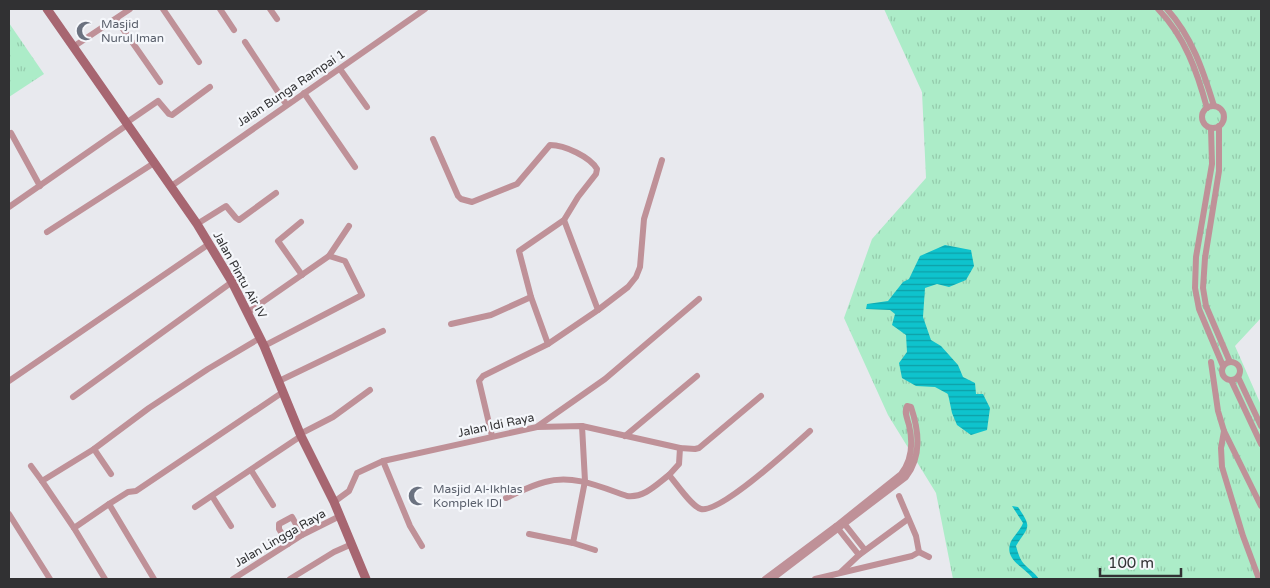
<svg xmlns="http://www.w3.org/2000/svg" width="1270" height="588" viewBox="0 0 1270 588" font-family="'Varela Round',sans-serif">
<defs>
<pattern id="grass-tufts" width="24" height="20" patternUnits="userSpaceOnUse" patternTransform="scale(1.25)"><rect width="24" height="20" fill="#acecc8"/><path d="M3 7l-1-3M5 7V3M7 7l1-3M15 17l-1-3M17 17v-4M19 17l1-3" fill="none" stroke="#94cbac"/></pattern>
<pattern id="water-rules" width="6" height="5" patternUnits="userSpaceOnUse" patternTransform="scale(1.25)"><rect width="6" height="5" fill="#0ec3cd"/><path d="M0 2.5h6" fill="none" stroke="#0e9fa7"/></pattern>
</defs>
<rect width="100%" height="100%" fill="#e8e9ee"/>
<g fill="url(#grass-tufts)">
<polygon points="884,9 1261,9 1261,318 1235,346 1261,405 1261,579 953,579 936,493 888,415 844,318 872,239 926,178 922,92"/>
<polygon points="9,23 44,74 9,97"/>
</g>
<g fill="url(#water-rules)">
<polygon points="945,245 971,250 974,266 966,280 949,287 937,284 925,288 923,317 931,340 941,346 958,365 963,377 975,383 976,394 983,394 990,408 987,430 971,435 957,425 952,413 948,394 935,387 916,386 902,378 899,363 907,352 906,335 892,325 895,314 890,310 866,309 867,304 888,301 903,282 909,279 920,256"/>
<path d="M1012,506L1018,507C1033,529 1028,526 1016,546C1018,553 1020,560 1025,565C1030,570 1035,573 1039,579H1033C1026,568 1005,561 1010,544C1012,537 1020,531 1023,523Z"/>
</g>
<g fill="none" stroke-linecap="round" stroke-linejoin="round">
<g stroke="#bf9198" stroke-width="6">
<polyline points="163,9 199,62"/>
<polyline points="220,9 234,30"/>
<polyline points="270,9 277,19"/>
<path d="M1158,9C1185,37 1197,71 1207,108"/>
<path d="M1167,9C1192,37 1203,70 1214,106"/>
<polyline points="116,19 160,82"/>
<polyline points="245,42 286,104"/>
<polyline points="73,47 130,9"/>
<polyline points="340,69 367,107"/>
<polyline points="304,93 355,167"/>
<circle cx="1213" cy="117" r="11"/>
<polyline points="126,123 158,101 169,114 172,115 210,87"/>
<polyline points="1219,126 1219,171 1205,258 1203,288 1206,306 1230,362"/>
<polyline points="1211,128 1212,164 1196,257 1195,288 1199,309 1223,366"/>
<polyline points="11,133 40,186"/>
<path d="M433,139L458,196L461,199L472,202L517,184L550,145C565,145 590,157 597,169L596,174L578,197L564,220L519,251L531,297L548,344"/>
<path d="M170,187C255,127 340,68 425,9"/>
<polyline points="9,207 127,125"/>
<polyline points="564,220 598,310"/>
<polyline points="301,222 278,241 302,275"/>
<polyline points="197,224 226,206 236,218 239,220 276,193"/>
<polyline points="47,232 154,163"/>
<polyline points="247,313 329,256 349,226"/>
<polyline points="451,324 491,315 531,297"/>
<polyline points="264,346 362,295 345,261 329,256"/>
<circle cx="1231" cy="371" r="9"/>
<polyline points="1211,362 1218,411 1224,431 1261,506"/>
<polyline points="1238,377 1261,426"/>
<polyline points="1231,380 1261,444"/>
<polyline points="9,381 209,244"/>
<polyline points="279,381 383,331"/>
<polyline points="73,397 232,282"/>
<polyline points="538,426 605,379 699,299"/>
<polyline points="1224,431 1221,448 1222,467 1243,536 1259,579"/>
<polyline points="300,434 333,417 370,390"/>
<polyline points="492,436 479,381 483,376 548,344 598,310 628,287 636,277 640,267 644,219 662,160"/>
<polyline points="625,436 697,376"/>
<path d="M680,448L679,464L669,475C676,483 692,507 701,509C721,513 792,447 810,431"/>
<polyline points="94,449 111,474"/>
<polyline points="383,461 410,526 422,546"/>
<polyline points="31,466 42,481"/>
<polyline points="251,470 273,505"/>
<polyline points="212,496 231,526"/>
<path d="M506,498C519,492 532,485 545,482C573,474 601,487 627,496C644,498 656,485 669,475"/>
<polyline points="334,502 349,491 357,473 383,461 537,427 582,426 680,448 695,449 699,448 761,396"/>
<polyline points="195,507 301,436"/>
<polyline points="9,514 50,579"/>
<polyline points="843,522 865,550"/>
<polyline points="836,526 859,555"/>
<polyline points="74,528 109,504"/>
<polyline points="529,534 573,543 595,550"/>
<polyline points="573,543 585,481 582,426"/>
<polyline points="288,544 279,529 279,524 292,517 302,535"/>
<polyline points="919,552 929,557"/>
<polyline points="841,572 859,555 908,519"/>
<polyline points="105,579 74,528 42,481 94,449 149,408 208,369 260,338"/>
<polyline points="154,579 109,504 128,492 136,491 283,392"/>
<polyline points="233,579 302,535 340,516"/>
<polyline points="290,579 334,552 352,544"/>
<path d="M765,579L836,526L901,474C912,460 913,442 909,425C907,418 904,412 907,406L911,407C919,431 922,456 906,477L772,579"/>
<polyline points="815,579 912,556 919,552 916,536 899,496"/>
</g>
<polyline stroke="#a76671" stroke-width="9" points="47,9 197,224 232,282 264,346 301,436 334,502 366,579"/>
</g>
<defs>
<symbol id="mosque-bare" viewBox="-9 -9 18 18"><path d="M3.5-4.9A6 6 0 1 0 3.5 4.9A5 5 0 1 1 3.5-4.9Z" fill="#6b7280" stroke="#f5f7fb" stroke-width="2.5" paint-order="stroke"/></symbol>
</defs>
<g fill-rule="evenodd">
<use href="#mosque-bare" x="72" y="17" width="28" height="28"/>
<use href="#mosque-bare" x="404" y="482" width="28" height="28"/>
</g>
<g text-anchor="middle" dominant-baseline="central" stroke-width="4.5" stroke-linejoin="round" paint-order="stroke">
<g font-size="12" fill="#5b616d" stroke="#f5f7fb" text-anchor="start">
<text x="101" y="24">Masjid<tspan x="101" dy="14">Nurul Iman</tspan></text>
<text x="433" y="489">Masjid Al-Ikhlas<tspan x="433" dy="14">Komplek IDI</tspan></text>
</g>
<g font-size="12" fill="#313133" stroke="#f5f7fb">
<text transform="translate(291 88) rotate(-34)">Jalan Bunga Rampai 1</text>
<text transform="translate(240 275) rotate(61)">Jalan Pintu Air IV</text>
<text transform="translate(496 425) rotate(-12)">Jalan Idi Raya</text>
<text transform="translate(280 538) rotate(-30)">Jalan Lingga Raya</text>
</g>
</g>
<rect width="1270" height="588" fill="none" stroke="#313133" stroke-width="20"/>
<path d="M1100 568v8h81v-8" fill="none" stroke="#313133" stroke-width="2.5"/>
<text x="1108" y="568" font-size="15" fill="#313133" stroke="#f5f7fb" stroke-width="4" paint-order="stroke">100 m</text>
</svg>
